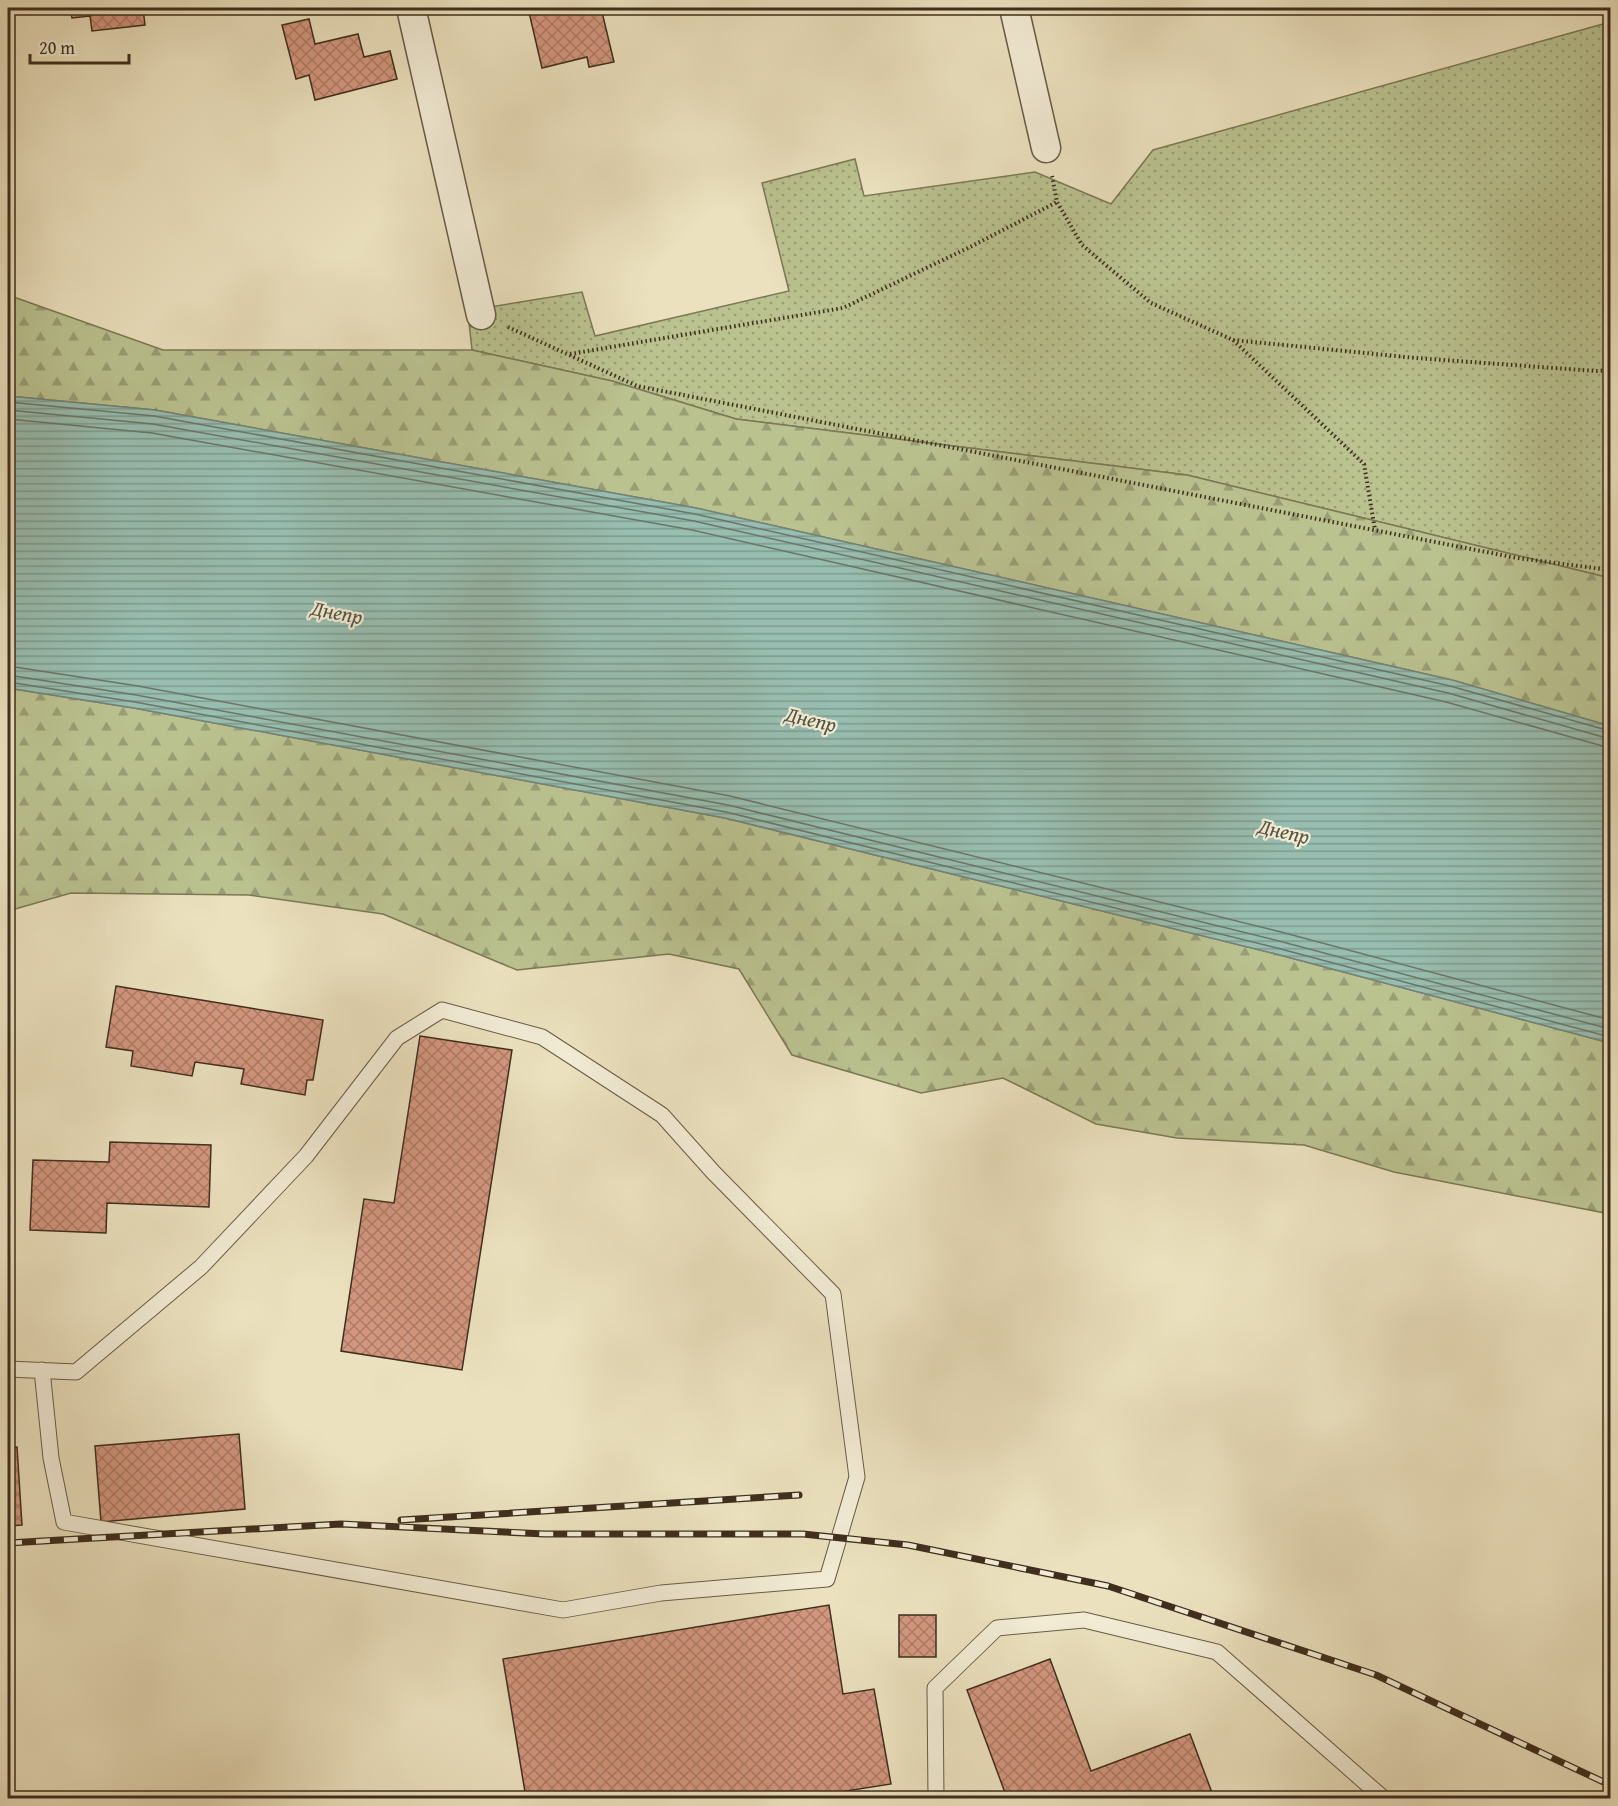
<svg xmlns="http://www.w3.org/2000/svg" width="1618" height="1806" viewBox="0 0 1618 1806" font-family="'Gentium Book Plus',serif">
<defs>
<pattern id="grass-dots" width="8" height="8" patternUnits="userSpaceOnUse" patternTransform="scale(1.5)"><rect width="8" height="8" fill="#bac290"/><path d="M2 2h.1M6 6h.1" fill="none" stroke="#999e75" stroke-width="1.8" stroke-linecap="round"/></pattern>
<pattern id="forest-firs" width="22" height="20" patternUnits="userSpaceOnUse" patternTransform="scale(1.5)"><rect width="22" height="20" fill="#bac290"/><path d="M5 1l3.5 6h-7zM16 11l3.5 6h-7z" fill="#999e75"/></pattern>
<pattern id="water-rules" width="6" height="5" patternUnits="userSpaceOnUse" patternTransform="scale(1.5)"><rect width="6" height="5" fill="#98beb1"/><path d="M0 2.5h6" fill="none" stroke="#7d9b8f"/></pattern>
<pattern id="building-cross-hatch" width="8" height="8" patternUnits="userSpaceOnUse" patternTransform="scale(1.5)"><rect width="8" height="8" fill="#d3967e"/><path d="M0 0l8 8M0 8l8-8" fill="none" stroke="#ad7b67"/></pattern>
</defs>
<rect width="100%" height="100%" fill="#ebe1be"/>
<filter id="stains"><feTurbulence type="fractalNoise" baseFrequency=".00333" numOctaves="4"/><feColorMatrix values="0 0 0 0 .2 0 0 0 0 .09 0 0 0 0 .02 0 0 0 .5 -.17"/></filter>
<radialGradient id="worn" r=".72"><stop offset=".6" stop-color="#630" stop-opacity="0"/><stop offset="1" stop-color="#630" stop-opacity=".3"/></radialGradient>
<polygon fill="url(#grass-dots)" stroke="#7c7856" stroke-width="1.5" points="1610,22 1610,578 1187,475 736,419 612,381 472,350 469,323 496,319 490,307 582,292 595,336 789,291 762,183 855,159 864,196 1035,172 1111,204 1153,150"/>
<g fill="url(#forest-firs)" stroke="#7c7856" stroke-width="1.5">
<polygon points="8,295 163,350 472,350 612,381 736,419 1187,475 1610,578 1610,726 1452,680 696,508 155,410 8,396"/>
<polygon points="8,688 134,708 725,818 1276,954 1610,1043 1610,1214 1394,1172 1304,1145 1177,1138 1096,1124 1003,1078 921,1093 792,1055 739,969 669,954 517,970 383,914 249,895 71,893 8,911"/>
</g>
<polygon fill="url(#water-rules)" stroke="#748476" stroke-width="1.5" points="8,396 155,410 696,508 1452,680 1610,726 1610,1043 1276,954 725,818 134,708 8,688"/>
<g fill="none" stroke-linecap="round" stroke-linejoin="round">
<g stroke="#6b7667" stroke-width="1.5">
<polyline points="8,402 154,416 695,514 1450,686 1610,731"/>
<polyline points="8,410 153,424 694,521 1448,693 1610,739"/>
<polyline points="8,419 152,433 692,530 1446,702 1610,748"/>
<polyline points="8,666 138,686 730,796 1281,932 1610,1020"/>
<polyline points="8,675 136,695 728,805 1279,941 1610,1029"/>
<polyline points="8,682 135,702 726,812 1277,948 1610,1037"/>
</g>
</g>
<g fill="url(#building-cross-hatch)" stroke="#3e2e1d" stroke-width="1.5">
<polygon points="70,8 143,8 145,25 92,31 90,16 72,18"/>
<polygon points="185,8 224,8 186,13"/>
<polygon points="528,8 601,8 614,62 589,67 587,57 542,68"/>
<polygon points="309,19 315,44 358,34 364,57 390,51 397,79 315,100 309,75 296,79 282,25"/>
<polygon points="116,986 323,1020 313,1080 307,1080 305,1095 241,1084 244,1069 195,1062 192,1076 131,1066 133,1051 106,1047"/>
<polygon points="420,1036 512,1050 462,1370 341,1351 364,1199 394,1203"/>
<polygon points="110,1142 211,1145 209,1207 107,1203 106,1233 30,1230 33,1160 109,1162"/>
<polygon points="239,1434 245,1509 101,1522 95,1446"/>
<polygon points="17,1447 22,1525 8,1526 8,1448"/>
<polygon points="829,1605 843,1694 874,1689 891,1784 802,1798 526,1798 503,1659"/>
<rect x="899" y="1615" width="37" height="42"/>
<polygon points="1050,1659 1091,1771 1190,1734 1214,1798 1007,1798 967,1690"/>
</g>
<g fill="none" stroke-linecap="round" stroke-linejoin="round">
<defs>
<g id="service">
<polyline points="8,1369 76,1372 201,1267 306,1156 397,1038 442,1010 542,1037 662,1115 713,1172 833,1294 857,1477 827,1579 661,1593 563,1610 64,1522 51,1458 42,1370"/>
<polyline points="936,1798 935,1688 997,1628 1084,1620 1217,1652 1383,1798"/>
</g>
<g id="minor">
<polyline points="411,8 481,315"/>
<polyline points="1014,8 1046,148"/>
</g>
</defs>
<use href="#service" stroke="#695b45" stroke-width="17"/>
<use href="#minor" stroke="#695b45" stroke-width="31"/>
<g stroke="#3e2e1d" stroke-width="4" stroke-dasharray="1.5 3" stroke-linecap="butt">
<polyline points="1052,176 1057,202 1082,245 1151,303 1233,340 1364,464 1375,530"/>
<polyline points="508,327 637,386 1517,558 1610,570"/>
<polyline points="1233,340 1416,358 1596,371 1610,370"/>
<polyline points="570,354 843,308 972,246 1057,202"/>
</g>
<use href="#service" stroke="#f2ecd5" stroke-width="15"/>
<use href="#minor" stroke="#f2ecd5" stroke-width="28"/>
<defs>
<g id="rail">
<polyline points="401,1520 799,1495"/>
<polyline points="8,1543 341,1524 545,1534 803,1534 908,1545 1108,1586 1376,1675 1610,1785"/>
</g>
</defs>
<use href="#rail" stroke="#3e2e1d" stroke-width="7"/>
<use href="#rail" stroke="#f2ecd5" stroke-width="4.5" stroke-dasharray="14" stroke-linecap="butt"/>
</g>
<g text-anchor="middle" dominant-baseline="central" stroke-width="4.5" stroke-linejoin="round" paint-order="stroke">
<g font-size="21" font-style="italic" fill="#545242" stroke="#f2ecd5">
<text transform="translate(337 612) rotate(11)">Днепр</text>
<text transform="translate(811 719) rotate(13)">Днепр</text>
<text transform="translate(1284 831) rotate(13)">Днепр</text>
</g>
</g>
<rect width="1618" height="1806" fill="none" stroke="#ebe1be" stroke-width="30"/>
<rect x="9" y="9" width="1600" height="1788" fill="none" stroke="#3e2e1d" stroke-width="3"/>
<rect x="15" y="15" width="1588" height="1776" fill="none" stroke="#3e2e1d" stroke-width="1.5"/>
<path d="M30 54v9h99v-9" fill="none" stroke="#3e2e1d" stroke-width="3"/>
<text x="39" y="54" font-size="18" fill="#3e2e1d" stroke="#f2ecd5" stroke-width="4.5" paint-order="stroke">20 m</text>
<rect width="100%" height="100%" filter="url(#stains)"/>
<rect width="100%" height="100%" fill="url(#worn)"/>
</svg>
